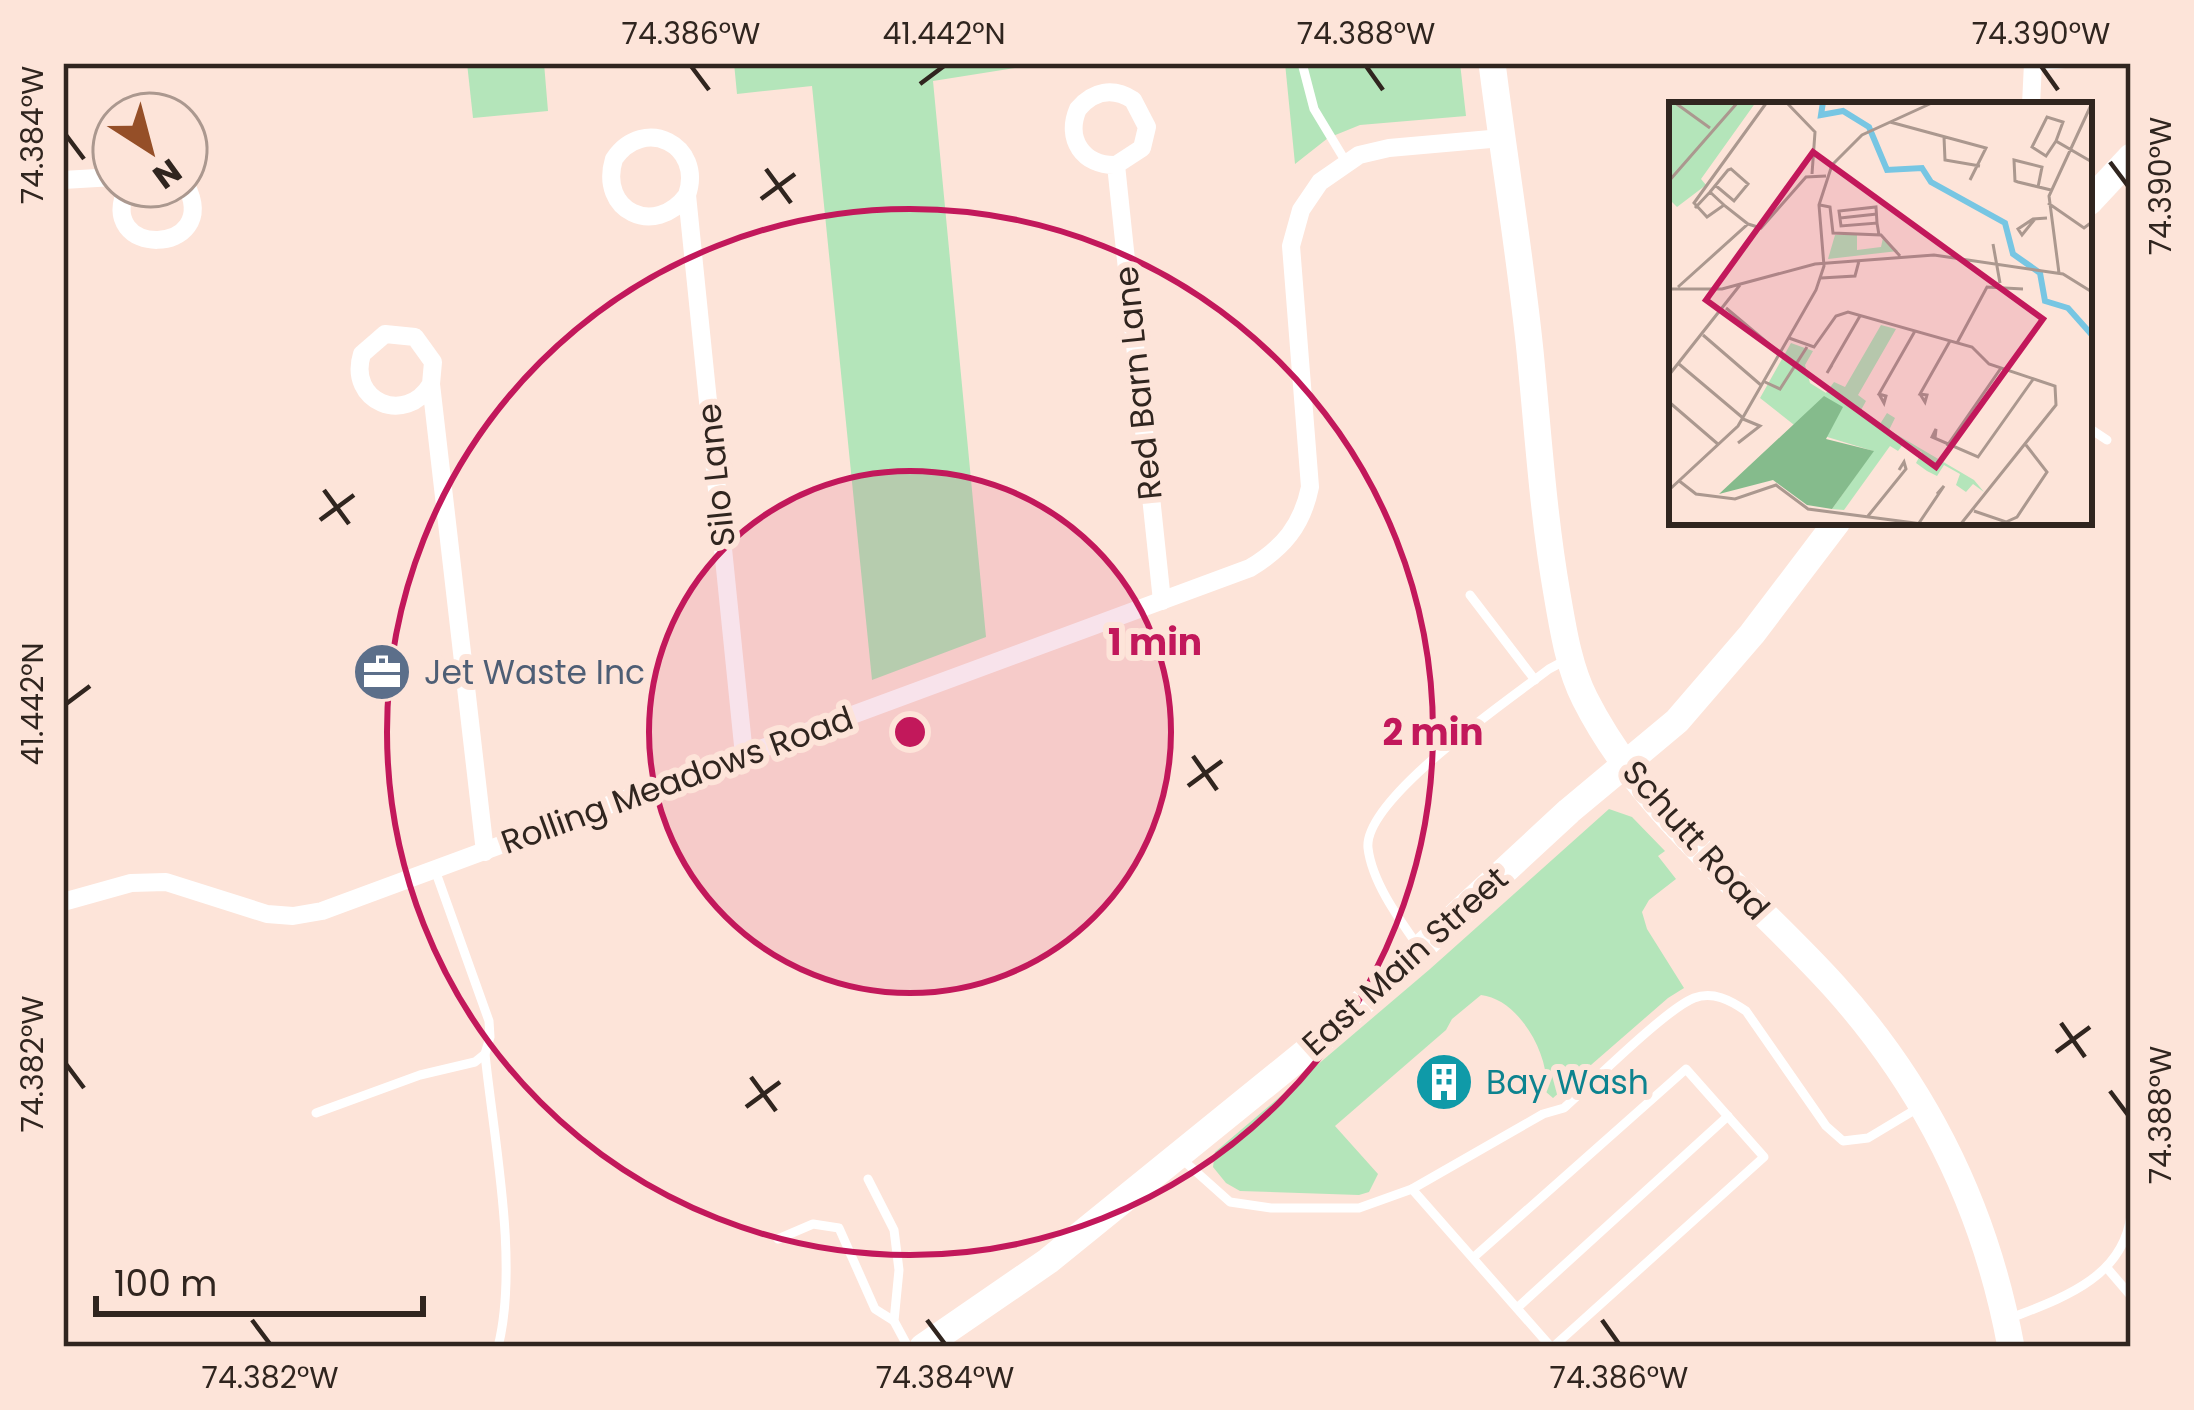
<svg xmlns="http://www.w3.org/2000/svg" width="2194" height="1410" viewBox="0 0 2194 1410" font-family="Poppins,sans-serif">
<rect width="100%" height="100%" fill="#fde4d9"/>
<g fill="#b4e5ba">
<polygon points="467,63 544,63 548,111 473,118"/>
<polygon points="734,63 1021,63 1021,67 933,81 986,637 872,680 812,86 737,94"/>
<polygon points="1285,63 1460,63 1466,116 1360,125 1328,138 1295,164"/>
<path d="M1609,809L1632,817L1665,851L1658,856L1676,879L1649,900L1642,912L1647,929L1684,988L1668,998L1553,1098L1546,1092C1551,1056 1519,999 1481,995L1452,1019L1446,1030L1335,1126L1378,1174L1369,1192L1359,1195L1240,1191L1226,1183L1213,1167L1215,1152L1430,969Z"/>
</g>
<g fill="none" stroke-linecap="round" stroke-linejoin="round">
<g stroke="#fff" stroke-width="9">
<polyline points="1302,63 1314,109 1346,162"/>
<polyline points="2032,67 2070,63"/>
<polyline points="2089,428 2107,440"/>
<polyline points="1470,595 1535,680"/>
<path d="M435,870L489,1021L490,1037L485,1054C494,1141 519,1264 498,1347"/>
<path d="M1418,946C1399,919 1372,882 1368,848C1363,799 1510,699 1549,669L1566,660"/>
<polyline points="316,1113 420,1075 475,1062 485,1054"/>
<path d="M1183,1160L1230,1202L1271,1208H1359L1412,1189L1543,1114L1564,1108C1591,1084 1666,1009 1694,998C1713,991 1730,1000 1746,1011L1826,1126L1843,1141L1868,1138L1918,1108"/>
<polyline points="868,1179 894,1230 899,1270 894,1321 908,1347"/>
<polyline points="1412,1189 1551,1347"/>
<polyline points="778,1239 813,1224 839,1228 875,1309 894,1321"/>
<polyline points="1474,1257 1686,1069 1764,1157 1553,1347"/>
<polyline points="2107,1268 2131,1296"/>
<polyline points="1517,1308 1728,1116"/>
<path d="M2011,1318C2062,1298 2123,1278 2131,1215"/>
</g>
<g stroke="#fff" stroke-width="18">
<polyline points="2031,105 2033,63"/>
<path d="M1116,165L1142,148L1147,127L1133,100C1113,87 1093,91 1078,109C1065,139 1083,166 1116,165L1162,601"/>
<polyline points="63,180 114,177"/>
<path d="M128,186C92,259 223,257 186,185"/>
<path d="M687,195C704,145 644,115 614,159C598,211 655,238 687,195L744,755"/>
<path d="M431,384L433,362L415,337L385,334L362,354C347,402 406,426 431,384L485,852"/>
<path d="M63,902L131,883L166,882L267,914L293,916L322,911L1250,568C1283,548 1302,526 1310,487L1291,246L1301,210L1320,182L1359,155L1389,148L1502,138"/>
</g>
<g stroke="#fff" stroke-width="27">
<path d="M1492,63C1504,159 1520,254 1530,351C1538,432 1543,514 1557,594C1563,629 1569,668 1585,699C1643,814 1749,892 1834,986C1927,1089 1986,1211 2011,1347"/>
<polyline points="2089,202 2131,157"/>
<polyline points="923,1347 1048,1261 1328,1034 1569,811 1677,721 1752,634 1837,522"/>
</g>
</g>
<path fill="none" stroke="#30251f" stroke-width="4.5" d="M691,66L709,90M1366,66L1383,90M2041,66L2058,90M920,84L944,66M66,135L84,159M2110,162L2128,186M766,169L791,203M761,199L795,174M324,490L349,524M320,520L354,495M66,704L90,686M1193,756L1217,790M1188,786L1222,761M2061,1023L2085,1057M2056,1052L2090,1027M66,1064L84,1088M751,1077L776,1111M2110,1091L2128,1115M746,1107L780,1082M252,1320L270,1344M927,1320L945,1344M1602,1320L1619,1344"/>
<circle cx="910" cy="732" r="261" fill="#c2185b" fill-opacity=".12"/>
<g fill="none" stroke="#c2185b" stroke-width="6">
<circle cx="910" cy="732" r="261"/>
<circle cx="910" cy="732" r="523"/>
</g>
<defs>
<symbol id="office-disc" viewBox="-11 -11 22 22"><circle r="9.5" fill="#5c6f8a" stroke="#fde4d9"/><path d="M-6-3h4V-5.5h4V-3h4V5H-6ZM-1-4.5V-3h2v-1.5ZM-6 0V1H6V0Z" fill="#fff"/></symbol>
<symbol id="building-disc" viewBox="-11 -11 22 22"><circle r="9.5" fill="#0f9aa8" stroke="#fde4d9"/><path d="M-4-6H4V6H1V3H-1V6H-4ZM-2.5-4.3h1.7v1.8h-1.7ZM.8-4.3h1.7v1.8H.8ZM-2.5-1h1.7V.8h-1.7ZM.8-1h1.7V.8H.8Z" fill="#fff"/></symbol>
</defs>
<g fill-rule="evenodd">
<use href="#office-disc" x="349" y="639" width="66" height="66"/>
<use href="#building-disc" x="1411" y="1049" width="66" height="66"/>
</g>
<g text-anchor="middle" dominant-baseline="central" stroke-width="12" stroke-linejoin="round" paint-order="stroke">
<g font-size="33" fill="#30251f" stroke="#fde4d9">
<text transform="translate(1138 383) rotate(-96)">Red Barn Lane</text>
<text transform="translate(716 475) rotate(-96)">Silo Lane</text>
<text transform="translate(677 780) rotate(-20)">Rolling Meadows Road</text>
<text transform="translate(1696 840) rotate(48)">Schutt Road</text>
<text transform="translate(1405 961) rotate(-42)">East Main Street</text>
</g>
<g font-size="33" fill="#4e5e75" stroke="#fde4d9" text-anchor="start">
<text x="424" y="672">Jet Waste Inc</text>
</g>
<g font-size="33" fill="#0d838f" stroke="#fde4d9" text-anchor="start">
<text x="1486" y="1082">Bay Wash</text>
</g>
</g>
<g transform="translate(1669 102)">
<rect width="423" height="423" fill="#fde4d9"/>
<path d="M87,0L32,77L37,83L8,105L0,97V1ZM166,133H188V148L212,145L214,136L229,149L159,157ZM212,223L227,227L189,293L197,299L191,310L211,322L218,311L226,316L220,328L305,378L315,390L304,382L297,390L287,383L291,372L275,363L268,374L258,369L247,361L253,350L235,341L229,349L221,344L175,408L163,407L204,349L129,326L91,296L122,241L144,249L136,263L141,281L157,291L165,280L176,285Z" fill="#b4e5ba"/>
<path d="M155,294L174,305L157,337L205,349L163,407L138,403L104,378L50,392Z" fill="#85bb8c"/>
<path fill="none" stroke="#77c6e3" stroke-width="6" d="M154,0L152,13L174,9L200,25L218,68L253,66L262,80L336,121L344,152L371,171L376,199L399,206L423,233"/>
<path fill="none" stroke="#ab988f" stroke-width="3" d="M5,0L41,26M117,0L146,30L143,72M221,20L317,46L301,78M275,35L276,58L311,64M387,39L377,54L363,45L378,15L394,20L387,39L423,60M0,79L69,0M369,85L373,65L345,58L346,79L349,80L382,88M41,90L59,68L62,67L79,82L65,99L46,83M379,101L415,126L423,120M151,103L161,105L164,131L212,133L231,154M26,106L41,90L55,103M171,116L208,112M366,117L353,133L349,127L364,117L378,116M208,121L207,105L170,109L172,124L208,121L210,133M79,122L55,103L38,115L25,101L98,0M324,142L331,181M390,171L380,94L423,1M152,176L186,174L190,159M9,185L79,122L92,126L137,75L157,74M0,187H53L146,162L265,153L394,172L423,190M57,206L112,252M34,233L93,284M120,236L145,245L167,214L179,210L303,245L320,262L386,284L387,303L291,423M288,241L318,185L354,187M10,262L74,316M163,263L158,271L191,214M0,273L71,183M96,280L111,287L138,245M210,292L215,301L217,294L210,292L246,229M251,292L256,300L258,293L251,292L281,239M0,300L50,343M266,336L267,327L263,335L309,355L365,276M69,341L91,324L74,317M278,344L332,266M9,378L27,392L66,397L107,383L139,407L261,423M0,388L69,324L147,188L155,164L150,103L163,63L193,33L265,0M305,409L337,420L348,415L378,370L357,343M199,414L237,367L235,360L230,368M250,421L275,384L268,392"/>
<path fill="#c2185b" fill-opacity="0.15" stroke="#c2185b" stroke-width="6" d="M144,50L374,217L267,365L37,198Z"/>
<rect width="423" height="423" fill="none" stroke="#30251f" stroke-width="6"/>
</g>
<circle cx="910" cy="732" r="18" fill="#c2185b" stroke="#fde4d9" stroke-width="6"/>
<g font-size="36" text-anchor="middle" font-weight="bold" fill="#c2185b" stroke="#fde4d9" stroke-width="12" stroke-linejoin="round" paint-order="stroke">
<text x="1155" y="655">1 min</text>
<text x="1433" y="745">2 min</text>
</g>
<rect width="2194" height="1410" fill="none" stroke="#fde4d9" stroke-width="132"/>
<g transform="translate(150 150) rotate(144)"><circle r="57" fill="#fde4d9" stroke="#ab988f" stroke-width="3"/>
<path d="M0-9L21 45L0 30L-21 45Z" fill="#954f28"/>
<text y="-18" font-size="33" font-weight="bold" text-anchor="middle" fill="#30251f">N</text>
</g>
<path d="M96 1296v18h327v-18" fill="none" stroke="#30251f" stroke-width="6"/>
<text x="114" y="1296" font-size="36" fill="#30251f" stroke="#fde4d9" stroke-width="9" paint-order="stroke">100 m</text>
<rect x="66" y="66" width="2062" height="1278" fill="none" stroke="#30251f" stroke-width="4.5"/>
<g font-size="30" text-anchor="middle" fill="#30251f">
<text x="691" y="44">74.386°W</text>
<text x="944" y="44">41.442°N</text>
<text x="1366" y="44">74.388°W</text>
<text x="2041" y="44">74.390°W</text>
<text transform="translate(33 135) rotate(-90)" y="10">74.384°W</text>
<text transform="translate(2161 186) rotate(-90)" y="10">74.390°W</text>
<text transform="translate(33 704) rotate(-90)" y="10">41.442°N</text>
<text transform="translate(33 1064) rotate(-90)" y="10">74.382°W</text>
<text transform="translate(2161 1115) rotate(-90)" y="10">74.388°W</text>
<text x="270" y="1388">74.382°W</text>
<text x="945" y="1388">74.384°W</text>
<text x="1619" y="1388">74.386°W</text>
</g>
</svg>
